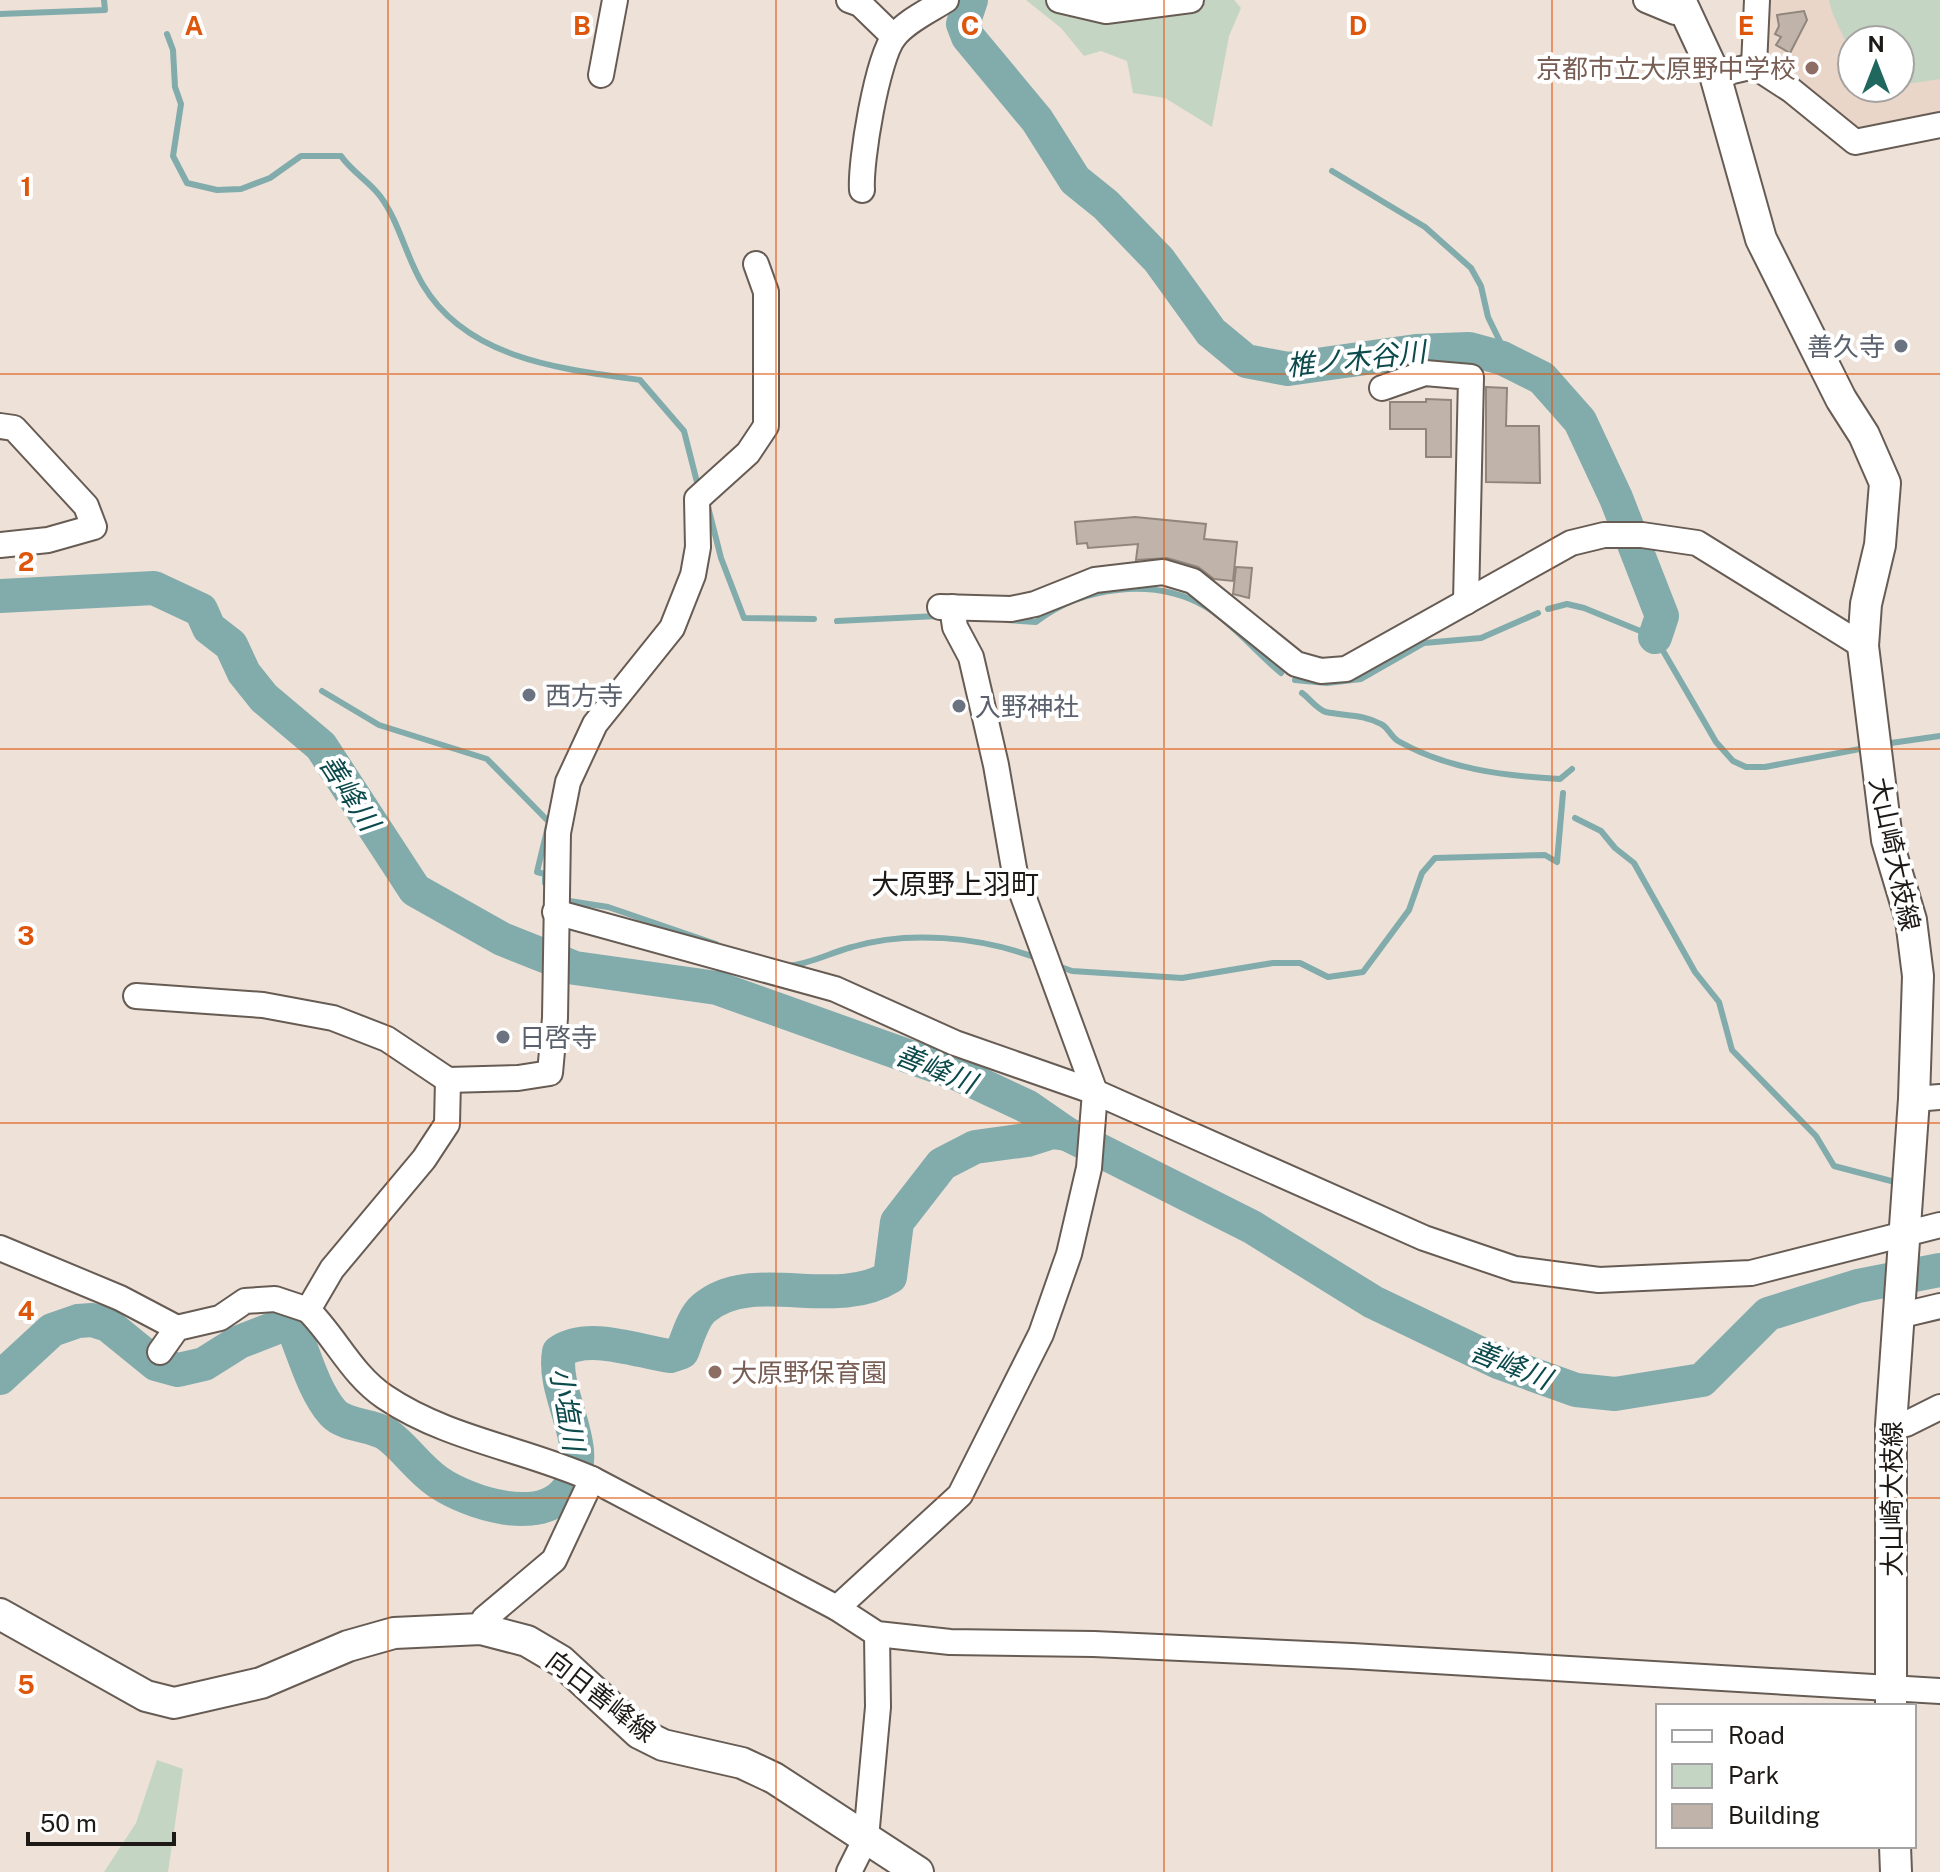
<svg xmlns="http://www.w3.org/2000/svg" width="1940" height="1872" viewBox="0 0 1940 1872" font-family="'Public Sans','Noto Sans JP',sans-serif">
<rect width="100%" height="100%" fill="#eee1d8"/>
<path fill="#e9d6c8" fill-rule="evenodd" d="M1764,0H1940V112L1852,129L1765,64ZM1852,40H1900V88H1852Z"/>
<g fill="#c5d5c3">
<polygon points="1026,0 1234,0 1241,8 1229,36 1212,127 1165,98 1133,93 1127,61 1101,51 1084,56 1061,28"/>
<path d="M1829,0H1940V79L1900,85V40H1852V60C1848,38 1833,23 1829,0Z"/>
<polygon points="157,1760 183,1769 168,1872 104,1872 136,1823"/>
</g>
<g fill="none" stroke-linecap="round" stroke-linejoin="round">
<g stroke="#82abac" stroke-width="6">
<polyline points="0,14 105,10 104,0"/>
<path d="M167,34L173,50L175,87L181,104L173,156L187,183L217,190L241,189L270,178L301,156H341C352,172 369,181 380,196C399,221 406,257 423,285C467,359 561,369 640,380L684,431L699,490"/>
<polyline points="1332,171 1425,227 1471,268 1481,286 1488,317 1510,362"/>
<polyline points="706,499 721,558 744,618 814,619"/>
<polyline points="1548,609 1567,604 1584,608 1655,637 1716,742 1733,761 1746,767 1765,767 1865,748"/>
<path d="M1007,620L1036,622C1082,586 1155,577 1206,607C1231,622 1258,654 1281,673"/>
<polyline points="837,621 937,616"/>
<polyline points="1295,680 1327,683 1361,679 1424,643 1481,638 1538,613"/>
<polyline points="322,691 379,725 487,759 549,822 537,872 545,874 545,883"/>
<path d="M1302,693C1309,698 1318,710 1326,712C1345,716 1363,714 1381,724C1388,727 1391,737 1398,741C1447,769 1504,776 1560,779L1572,769"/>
<polyline points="1884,744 1940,736"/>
<polyline points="1575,818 1601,831 1615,848 1634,863 1695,972 1719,1002 1732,1050 1816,1136 1834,1166 1895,1182"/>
<polyline points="563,900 608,907 716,944"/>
<polyline points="1055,965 1072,971 1182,978 1273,963 1300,963 1328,977 1363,972 1409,910 1422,873 1435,858 1545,855 1557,862 1563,793"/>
<path d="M787,966C811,964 829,953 852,947C909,930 979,937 1034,957"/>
</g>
<g stroke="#82abac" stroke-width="34">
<polyline points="971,0 963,24 968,37 1037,120 1075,180 1106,205 1159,260 1211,332 1246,361 1288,369 1416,351 1469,349 1502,358 1542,378 1580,421 1616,498 1662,616 1655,637"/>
<polyline points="0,596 154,588 201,610 209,628 231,645 244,673 264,698 321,746 415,890 502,939 575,968 717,988 958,1074 1028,1107 1067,1134 1252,1227 1373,1302 1498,1362 1576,1390 1615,1394 1702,1380 1768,1314 1858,1286 1940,1270"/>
<path d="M0,1378L52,1330L78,1321L92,1320L108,1325L156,1364L178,1370L204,1364L239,1342L283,1325L294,1330C305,1357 314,1391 333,1413C346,1427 374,1424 389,1436C407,1450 419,1469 438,1482C469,1503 541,1527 568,1489C596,1448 551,1396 559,1352C588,1332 636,1351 670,1356L682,1352C687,1339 693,1317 704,1308C752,1267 835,1312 890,1277L897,1222L942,1164L975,1147L1027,1140L1052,1132L1067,1134"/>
</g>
</g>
<g fill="#c0b4aa" stroke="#91867d" stroke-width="2">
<polygon points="1804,11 1807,20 1790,53 1776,45 1781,37 1775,34 1779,26 1777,15"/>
<polygon points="1486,387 1507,388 1506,426 1539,426 1540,483 1486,482"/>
<polygon points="1426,399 1451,400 1451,457 1426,457 1426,429 1390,429 1390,402 1426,402"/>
<polygon points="1135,517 1206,524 1204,539 1237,542 1233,581 1214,579 1198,567 1167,558 1136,560 1138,544 1088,548 1087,543 1077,544 1075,522"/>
<polygon points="1236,567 1252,568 1249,598 1233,594"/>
</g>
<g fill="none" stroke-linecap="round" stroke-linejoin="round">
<defs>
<g id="minor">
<polyline points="849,0 860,4 894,37"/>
<polyline points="1059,0 1106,11 1191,0"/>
<polyline points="1646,0 1675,12 1684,9"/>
<polyline points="1754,66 1757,0"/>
<polyline points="601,75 615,0"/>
<polyline points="1715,75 1754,66 1791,90 1855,142 1940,125"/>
<path d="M862,190C860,162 877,59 894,37C905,22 930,10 946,0"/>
<polyline points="1382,388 1425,373 1471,377 1466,602"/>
<polyline points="0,426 14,428 86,506 94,527 48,540 0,545"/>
<polyline points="940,607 1011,609 1035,604 1095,580 1163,572 1193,581 1296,664 1321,671 1346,669 1571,543 1604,535 1642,535 1697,543 1863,646"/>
<polyline points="555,912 835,989 955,1043 1095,1092 1424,1238 1515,1269 1599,1280 1751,1273 1940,1225"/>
<polyline points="136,996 263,1005 333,1018 387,1039 448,1080 518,1078 550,1073 555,1018 558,833 568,782 595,724 672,628 693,575 698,547 697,499 748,453 766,426 766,292 756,264"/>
<path d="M448,1080L447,1124L424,1159L332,1269L308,1310C336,1338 352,1375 385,1397C447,1439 525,1449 592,1479"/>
<polyline points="1914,1099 1940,1097"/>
<polyline points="0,1248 120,1298 177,1328"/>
<polyline points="1898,1316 1940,1306"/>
<polyline points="160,1352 177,1328 220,1318 245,1301 275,1299 308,1310"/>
<polyline points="1891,1425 1906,1424 1940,1407"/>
<polyline points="837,1608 960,1495 1041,1334 1069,1254 1089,1168 1095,1092 1015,874 996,765 971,657 955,627 952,607"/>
<polyline points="481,1629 484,1619 554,1560 592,1479 837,1608 877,1634 950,1642 1094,1644 1352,1656 1940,1691"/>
<polyline points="849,1872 866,1838 878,1707 877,1634"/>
</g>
<g id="major">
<polyline points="1680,0 1715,75 1761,239 1841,399 1864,435 1885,483 1880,545 1866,604 1863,646 1887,840 1911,920 1918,976 1914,1099 1891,1425 1891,1706"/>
<polyline points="0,1614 146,1696 174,1703 261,1683 348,1646 394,1633 481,1629 527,1641 561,1661 639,1733 663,1745 742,1763 774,1778 918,1872"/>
<polyline points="1895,1846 1896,1872"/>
</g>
</defs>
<use href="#minor" stroke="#675c54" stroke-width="28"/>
<use href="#major" stroke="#675c54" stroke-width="34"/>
<use href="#minor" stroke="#fff" stroke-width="24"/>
<use href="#major" stroke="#fff" stroke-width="30"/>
</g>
<path fill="none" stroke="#de560c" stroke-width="2" stroke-opacity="0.55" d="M388,0V1872M776,0V1872M1164,0V1872M1552,0V1872M0,374H1940M0,749H1940M0,1123H1940M0,1498H1940"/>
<g fill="#8d6e63" stroke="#fff" stroke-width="3">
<circle cx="1812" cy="68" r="8"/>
<circle cx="715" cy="1372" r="8"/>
</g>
<g fill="#6b7280" stroke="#fff" stroke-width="3">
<circle cx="1901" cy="346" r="8"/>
<circle cx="529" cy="695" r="8"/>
<circle cx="959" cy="706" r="8"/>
<circle cx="503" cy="1037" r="8"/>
</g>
<g text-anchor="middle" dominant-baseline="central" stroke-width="8" stroke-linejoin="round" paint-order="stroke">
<g font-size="26" fill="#785e54" stroke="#fff" text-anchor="end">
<text x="1796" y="68">京都市立大原野中学校</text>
<text x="731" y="1372" text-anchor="start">大原野保育園</text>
</g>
<g font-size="26" fill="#5b616d" stroke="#fff" text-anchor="start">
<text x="1885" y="346" text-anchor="end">善久寺</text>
<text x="545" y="695">西方寺</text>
<text x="975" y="706">入野神社</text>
<text x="519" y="1037">日啓寺</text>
</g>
<g font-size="26" fill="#1d1916" stroke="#fff">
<text transform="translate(1895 854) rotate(78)">大山崎大枝線</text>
<text transform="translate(1891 1499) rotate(-90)">大山崎大枝線</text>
<text transform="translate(601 1696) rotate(38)">向日善峰線</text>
</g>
<g font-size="28" font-style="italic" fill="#0c4a4c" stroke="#fff">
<text transform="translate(1356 358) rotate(-6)">椎ノ木谷川</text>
<text transform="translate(350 792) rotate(57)">善峰川</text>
<text transform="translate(936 1068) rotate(22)">善峰川</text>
<text transform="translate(1511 1364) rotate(22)">善峰川</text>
<text transform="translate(568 1409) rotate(80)">小塩川</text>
</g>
<g font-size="28" fill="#1d1916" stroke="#fff">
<text x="955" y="883">大原野上羽町</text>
</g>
</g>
<g font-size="26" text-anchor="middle" font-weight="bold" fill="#de560c" stroke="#fff" stroke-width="8" stroke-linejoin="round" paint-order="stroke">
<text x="194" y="35">A</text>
<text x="582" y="35">B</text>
<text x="970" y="35">C</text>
<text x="1358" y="35">D</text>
<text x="1746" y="35">E</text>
<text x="26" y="196">1</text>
<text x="26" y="571">2</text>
<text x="26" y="945">3</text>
<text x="26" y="1320">4</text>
<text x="26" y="1694">5</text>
</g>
<rect x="1656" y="1704" width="260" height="144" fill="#ffffff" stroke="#a5a3a2" stroke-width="2"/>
<rect x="1672" y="1730" width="40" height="12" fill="#ffffff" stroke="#a5a3a2" stroke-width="2"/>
<text x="1728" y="1744" font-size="24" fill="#1d1916">Road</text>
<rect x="1672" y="1764" width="40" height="24" fill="#c5d5c3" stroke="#a5a3a2" stroke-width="2"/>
<text x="1728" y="1784" font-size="24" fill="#1d1916">Park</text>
<rect x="1672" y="1804" width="40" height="24" fill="#c0b4aa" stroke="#a5a3a2" stroke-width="2"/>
<text x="1728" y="1824" font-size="24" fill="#1d1916">Building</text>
<g transform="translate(1876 64)"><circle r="38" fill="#ffffff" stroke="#a5a3a2" stroke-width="2"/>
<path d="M0-6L14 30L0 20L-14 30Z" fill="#20685e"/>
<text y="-12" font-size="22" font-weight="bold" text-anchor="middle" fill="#1d1916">N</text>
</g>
<path d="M28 1832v12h146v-12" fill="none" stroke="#1d1916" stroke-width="4"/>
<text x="40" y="1832" font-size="24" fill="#1d1916" stroke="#ffffff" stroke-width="6" paint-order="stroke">50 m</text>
</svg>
